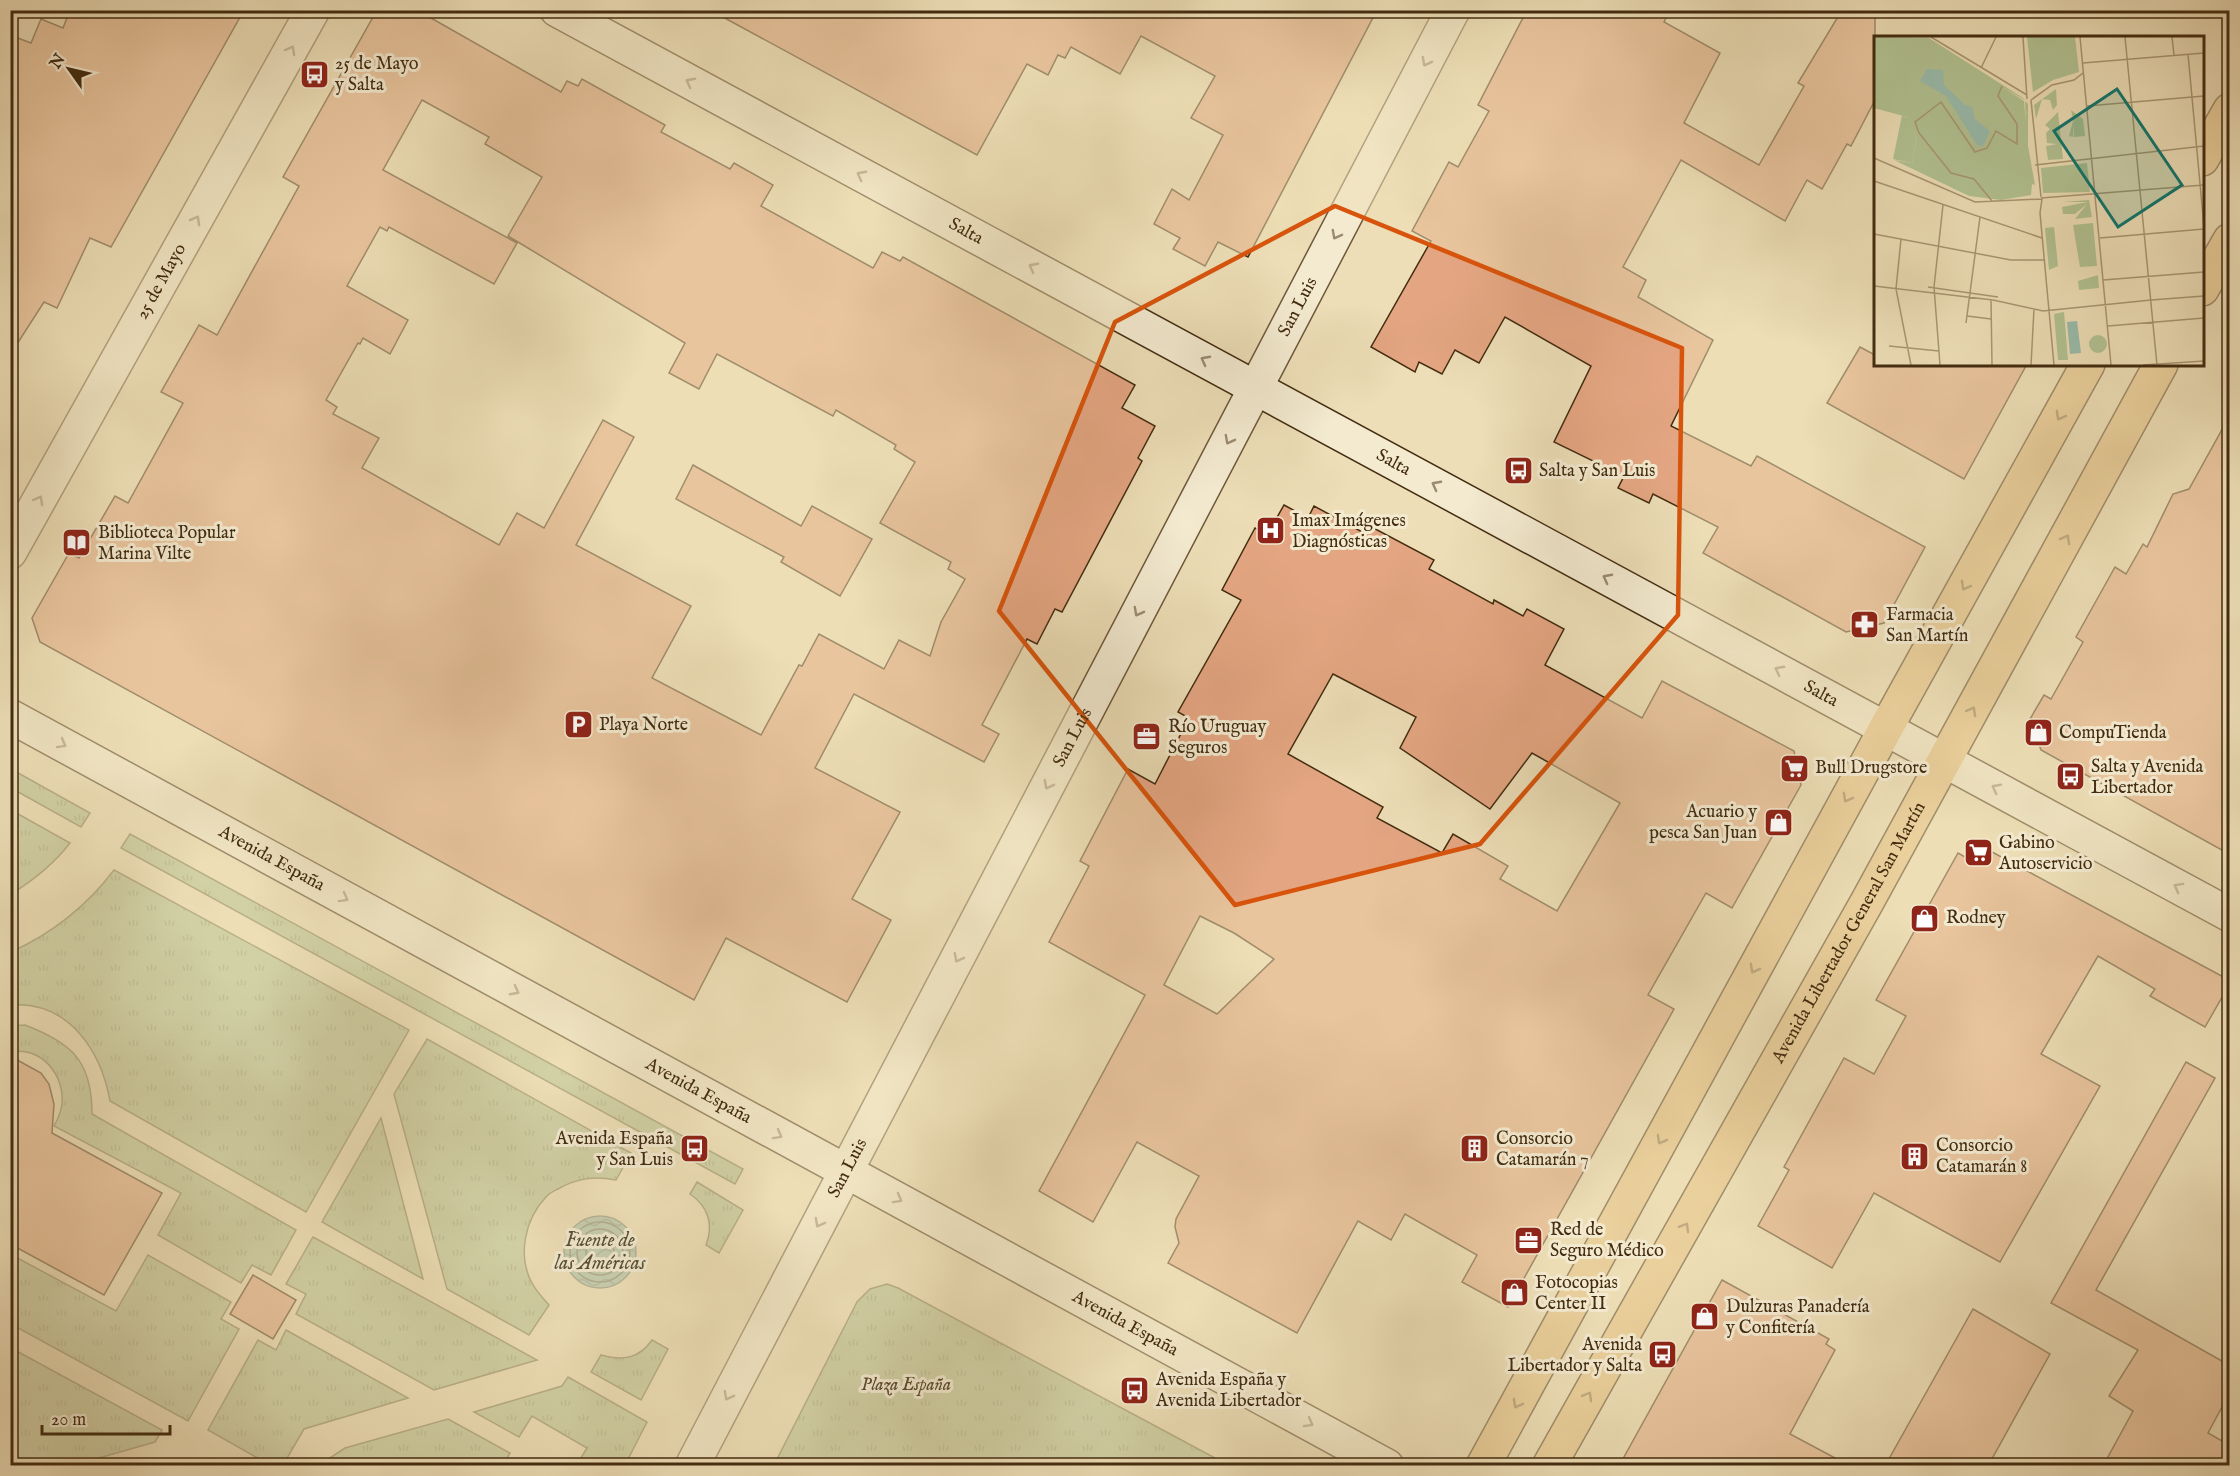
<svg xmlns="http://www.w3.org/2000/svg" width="2240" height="1476" viewBox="0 0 2240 1476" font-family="'IM FELL English',serif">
<defs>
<pattern id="grass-tufts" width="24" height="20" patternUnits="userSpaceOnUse" patternTransform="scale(1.5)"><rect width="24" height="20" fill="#b2c293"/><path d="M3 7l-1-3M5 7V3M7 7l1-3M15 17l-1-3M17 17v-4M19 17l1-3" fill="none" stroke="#929e77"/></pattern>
<pattern id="water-waves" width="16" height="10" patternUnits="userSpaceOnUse" patternTransform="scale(1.5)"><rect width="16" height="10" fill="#99bcac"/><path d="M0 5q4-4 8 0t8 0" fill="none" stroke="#7e998b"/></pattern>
</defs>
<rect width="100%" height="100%" fill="#eddeb7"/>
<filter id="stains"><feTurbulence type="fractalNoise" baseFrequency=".00333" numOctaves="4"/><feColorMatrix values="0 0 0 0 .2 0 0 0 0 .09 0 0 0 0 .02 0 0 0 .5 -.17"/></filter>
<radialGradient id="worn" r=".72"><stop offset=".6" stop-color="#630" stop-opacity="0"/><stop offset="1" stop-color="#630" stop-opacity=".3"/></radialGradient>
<g fill="url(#grass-tufts)" stroke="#7a7752" stroke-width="1.5">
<polygon points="11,769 90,813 81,827 11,788"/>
<path d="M11,810L70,843C53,865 34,880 11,894Z"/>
<polygon points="130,834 743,1169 735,1184 121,848"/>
<path d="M114,870L409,1030L306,1212L110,1101C101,1051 69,1001 11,1005V952C53,933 86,907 114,870Z"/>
<path d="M25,1025C72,1043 92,1061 92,1114L296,1230L271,1275L252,1265L241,1283L158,1235L181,1193L54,1126C58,1119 61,1112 62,1104C65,1075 41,1046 11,1052V1026Z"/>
<path d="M427,1039L631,1153L616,1180C594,1176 577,1178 558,1189C554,1191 549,1193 546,1197C525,1219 517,1256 532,1283C536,1291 543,1298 549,1305L529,1335L447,1289L394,1094Z"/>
<polygon points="381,1118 423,1279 322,1222"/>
<path d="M697,1182L743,1210L719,1253L706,1245C714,1225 708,1206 690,1194Z"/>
<polygon points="313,1237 537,1360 434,1390 296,1314 306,1294 286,1284"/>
<polygon points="10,1254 116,1311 148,1255 231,1302 221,1319 239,1329 188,1421 11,1324"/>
<polygon points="887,1284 898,1288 1228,1465 774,1465 857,1302 870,1289"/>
<polygon points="286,1330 408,1398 304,1429 283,1465 270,1465 208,1430 258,1340 276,1350"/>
<path d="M652,1340L668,1349L641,1400L591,1372L601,1355C622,1361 639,1359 652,1340Z"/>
<polygon points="11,1348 162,1430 155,1442 74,1465 11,1465"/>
<polygon points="568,1377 647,1422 625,1465 583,1465 578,1463 587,1448 532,1416 519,1437 474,1412 562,1386"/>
<polygon points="448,1419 510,1453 503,1465 319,1465 345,1448"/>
</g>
<circle fill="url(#water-waves)" stroke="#77826e" stroke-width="1.5" cx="600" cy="1252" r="36"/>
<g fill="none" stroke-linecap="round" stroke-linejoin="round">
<g stroke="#6e745e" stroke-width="1.5">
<circle cx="600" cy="1252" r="30"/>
<circle cx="600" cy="1252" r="23"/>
<circle cx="600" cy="1252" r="14"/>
</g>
</g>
<g fill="#e4a682" stroke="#432c10" stroke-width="1.5" fill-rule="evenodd">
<polygon points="70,10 244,10 111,247 90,238 57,308 44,302 10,355 10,35 31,43 41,19 63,28"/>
<path d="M377,10H417L561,92L567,81L578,86L582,79L665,125L661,132L730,169L734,163L773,185L761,206L873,268L882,252L900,261L903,257L1135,385L1122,408L1155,426L1138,458L1142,461L1062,612L1055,609L1037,644L1027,639L982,725L999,734L984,762L854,694L815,768L900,812L852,899L891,920L847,1002L726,938L694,1000L40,642L32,618L69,553L79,558L115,496L128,503L183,403L161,392L199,325L217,335L299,186L283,177ZM422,100L489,137L485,144L542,177L508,236L685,343L669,373L699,389L717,354L833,416L836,410L896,445L894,449L915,462L880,523L951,562L948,569L965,579L941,622L930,656L899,640L884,669L819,634L802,666L799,665L761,735L652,678L691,606L576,545L634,437L603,420L544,528L517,513L499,545L362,468L379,438L333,414L337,407L326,400L358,343L360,344L363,338L390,354L408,320L347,286L380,227L387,231L389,227L494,284L517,243L383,170Z"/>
<polygon points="710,10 1377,10 1248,257 1218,242 1205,266 1173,249 1180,238 1154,224 1172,189 1189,200 1223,135 1191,118 1215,76 1141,36 1120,74 1071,47 1065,58 1058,55 1048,75 1027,64 977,155"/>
<polygon points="1527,10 1670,10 1664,22 1720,53 1684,123 1759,165 1804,86 1798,83 1842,10 1875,10 1875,100 1851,146 1847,144 1822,189 1807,180 1785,221 1681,160 1623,267 1646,280 1638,297 1713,340 1671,426 1751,466 1757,456 1925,547 1884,623 1846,632 1703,553 1718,527 1653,494 1649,503 1618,488 1624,476 1554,442 1591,366 1505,317 1479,363 1455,350 1442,374 1419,362 1415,372 1371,347 1431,241 1412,231 1449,162 1458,167 1489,111 1478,105"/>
<polygon points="1860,347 1875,355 1875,364 2027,364 1964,479 1827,403"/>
<polygon points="2229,417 2229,854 2041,750 2030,719 2044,695 2051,699 2083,642 2076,637 2115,567 2126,574 2143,544 2147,547 2173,494 2189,489"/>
<polygon points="693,465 801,526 812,506 872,539 840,596 781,562 784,557 676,499"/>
<path d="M1284,505L1308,518L1314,506L1362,532L1366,524L1434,560L1429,569L1493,604L1494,600L1523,616L1527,609L1564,629L1545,665L1642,718L1662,681L1794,751L1801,785L1732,908L1706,893L1648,995L1674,1009L1508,1307L1462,1282L1477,1255L1405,1214L1391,1240L1358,1221L1297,1333L1168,1263L1179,1243L1175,1227L1176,1219L1199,1176L1137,1142L1093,1222L1039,1191L1145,995L1049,942L1089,866L1080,861L1128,769L1155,784L1189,718L1178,712L1241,600L1222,590L1255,528L1267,535ZM1333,674L1416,717L1400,748L1490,809L1532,753L1620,803L1557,911L1500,879L1508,866L1453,834L1442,853L1377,818L1383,807L1288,754ZM1200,916L1234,933L1274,959L1217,1014L1164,985Z"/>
<polygon points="1981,846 2229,980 2229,985 2205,1027 2150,996 2155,989 2098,956 2041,1054 2100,1086 2000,1262 1874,1193 1832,1268 1758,1226 1789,1170 1784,1167 1844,1058 1874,1074 1906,1016 1876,1000 1958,853 1972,861"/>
<polygon points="10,1056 41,1073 49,1084 54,1104 52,1133 162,1193 104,1295 10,1244"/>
<polygon points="2186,1062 2215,1078 2096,1290 2229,1365 2229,1394 2208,1433 2229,1445 2229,1466 2103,1466 2133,1411 2109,1396 2138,1350 2051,1303"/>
<polygon points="253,1275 296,1300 273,1339 230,1314"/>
<polygon points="1722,1280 1829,1339 1826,1344 1835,1350 1790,1434 1850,1466 1619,1466"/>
<polygon points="1973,1309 2050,1354 1988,1466 1885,1466"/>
</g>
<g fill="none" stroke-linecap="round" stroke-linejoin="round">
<defs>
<g id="street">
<path id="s1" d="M10,552L313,10"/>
<path id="s2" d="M692,1466L1453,10"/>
</g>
<g id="secondary">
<path id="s3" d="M557,10L2230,915"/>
<path id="s4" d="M10,716L1387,1466"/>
</g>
<g id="primary">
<polyline points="2202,159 2230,110"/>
<polyline points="2202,289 2230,240"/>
<polyline points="1483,1466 1886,728 2088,364"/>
<path id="s5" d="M1549,1466L1867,902L2161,364"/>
</g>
</defs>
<use href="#street" stroke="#6e583a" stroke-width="36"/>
<use href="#secondary" stroke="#432c10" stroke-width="36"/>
<use href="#primary" stroke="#432c10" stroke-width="36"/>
<use href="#street" stroke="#f3ead0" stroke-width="33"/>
<use href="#secondary" stroke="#f3ead0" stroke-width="33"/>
<use href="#primary" stroke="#e6bf7c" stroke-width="33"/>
</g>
<defs><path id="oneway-chevron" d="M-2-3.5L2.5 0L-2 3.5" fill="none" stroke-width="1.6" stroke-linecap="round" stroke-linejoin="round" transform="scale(1.5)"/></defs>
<g stroke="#9b8b70">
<use href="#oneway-chevron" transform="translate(291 50) rotate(-61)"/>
<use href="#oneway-chevron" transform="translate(1426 62) rotate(118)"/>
<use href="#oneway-chevron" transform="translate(690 82) rotate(-152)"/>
<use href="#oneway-chevron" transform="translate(861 175) rotate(-152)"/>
<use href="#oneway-chevron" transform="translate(196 220) rotate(-61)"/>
<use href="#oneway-chevron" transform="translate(1336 235) rotate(118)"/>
<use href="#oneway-chevron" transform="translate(1033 267) rotate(-152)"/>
<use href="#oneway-chevron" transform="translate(1205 360) rotate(-152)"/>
<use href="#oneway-chevron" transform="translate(1229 440) rotate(118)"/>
<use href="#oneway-chevron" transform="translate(1436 485) rotate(-152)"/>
<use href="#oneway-chevron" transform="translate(39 500) rotate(-61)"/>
<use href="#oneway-chevron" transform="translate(1607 578) rotate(-152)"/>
<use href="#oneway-chevron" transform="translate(1138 612) rotate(118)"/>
<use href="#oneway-chevron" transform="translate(1779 670) rotate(-152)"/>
<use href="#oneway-chevron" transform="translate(62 744) rotate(29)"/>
<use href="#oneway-chevron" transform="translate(1048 785) rotate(118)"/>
<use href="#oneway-chevron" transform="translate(1996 788) rotate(-153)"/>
<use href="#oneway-chevron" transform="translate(2178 887) rotate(-151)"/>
<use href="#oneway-chevron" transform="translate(344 898) rotate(29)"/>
<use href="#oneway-chevron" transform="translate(958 958) rotate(118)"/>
<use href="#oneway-chevron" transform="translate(515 991) rotate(28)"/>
<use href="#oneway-chevron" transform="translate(778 1135) rotate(29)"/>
<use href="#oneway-chevron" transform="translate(898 1199) rotate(29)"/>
<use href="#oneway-chevron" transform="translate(819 1223) rotate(118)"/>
<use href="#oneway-chevron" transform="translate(728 1396) rotate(118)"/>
<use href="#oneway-chevron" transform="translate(1309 1423) rotate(29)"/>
</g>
<g stroke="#8c6e41">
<use href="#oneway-chevron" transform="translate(2060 416) rotate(119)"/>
<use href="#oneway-chevron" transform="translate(2066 539) rotate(-61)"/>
<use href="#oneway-chevron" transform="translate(1965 586) rotate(119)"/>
<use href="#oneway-chevron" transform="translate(1972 711) rotate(-61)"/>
<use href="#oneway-chevron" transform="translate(1847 798) rotate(119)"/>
<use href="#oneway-chevron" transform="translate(1754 969) rotate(119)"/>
<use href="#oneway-chevron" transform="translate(1661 1140) rotate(119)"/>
<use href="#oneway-chevron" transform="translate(1685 1227) rotate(-60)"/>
<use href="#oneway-chevron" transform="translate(1588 1396) rotate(-60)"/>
<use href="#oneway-chevron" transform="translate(1517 1404) rotate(119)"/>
</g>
<path d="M0 0H2240V1476H0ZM1335,206L1682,348L1678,615L1480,844L1235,905L999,611L1115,322Z" fill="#eddeb7" fill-opacity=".55" fill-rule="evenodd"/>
<path fill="none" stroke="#d8540c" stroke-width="4.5" stroke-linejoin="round" d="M1335,206L1682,348L1678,615L1480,844L1235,905L999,611L1115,322Z"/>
<defs>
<symbol id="bus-square" viewBox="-11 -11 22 22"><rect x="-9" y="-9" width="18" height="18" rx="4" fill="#8f2418" stroke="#f3ead0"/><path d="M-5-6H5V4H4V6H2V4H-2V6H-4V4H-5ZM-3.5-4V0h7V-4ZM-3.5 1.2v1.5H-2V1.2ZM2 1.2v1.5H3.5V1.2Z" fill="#fff"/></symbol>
<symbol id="hospital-square" viewBox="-11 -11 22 22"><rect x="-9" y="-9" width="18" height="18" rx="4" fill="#8f2418" stroke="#f3ead0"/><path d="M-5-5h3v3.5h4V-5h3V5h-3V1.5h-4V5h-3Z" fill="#fff"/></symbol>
<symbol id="library-square" viewBox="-11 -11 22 22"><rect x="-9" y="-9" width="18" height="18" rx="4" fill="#8f2418" stroke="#f3ead0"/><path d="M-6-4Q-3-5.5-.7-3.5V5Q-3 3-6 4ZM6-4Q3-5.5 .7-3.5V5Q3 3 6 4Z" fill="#fff"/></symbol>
<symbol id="pharmacy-square" viewBox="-11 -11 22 22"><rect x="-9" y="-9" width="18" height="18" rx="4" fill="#8f2418" stroke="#f3ead0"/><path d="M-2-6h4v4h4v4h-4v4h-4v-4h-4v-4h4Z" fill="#fff"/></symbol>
<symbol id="parking-square" viewBox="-11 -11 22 22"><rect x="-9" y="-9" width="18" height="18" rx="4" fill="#8f2418" stroke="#f3ead0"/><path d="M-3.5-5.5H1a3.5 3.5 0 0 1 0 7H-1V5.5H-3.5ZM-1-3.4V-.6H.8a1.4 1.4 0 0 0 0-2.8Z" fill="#fff"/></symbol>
<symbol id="shop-square" viewBox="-11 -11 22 22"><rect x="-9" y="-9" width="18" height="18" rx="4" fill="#8f2418" stroke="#f3ead0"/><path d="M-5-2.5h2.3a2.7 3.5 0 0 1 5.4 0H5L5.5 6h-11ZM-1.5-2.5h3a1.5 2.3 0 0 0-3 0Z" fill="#fff"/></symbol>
<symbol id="office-square" viewBox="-11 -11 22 22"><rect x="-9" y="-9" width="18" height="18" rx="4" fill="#8f2418" stroke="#f3ead0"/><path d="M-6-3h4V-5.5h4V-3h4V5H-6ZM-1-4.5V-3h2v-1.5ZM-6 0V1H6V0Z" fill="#fff"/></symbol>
<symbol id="supermarket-square" viewBox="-11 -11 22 22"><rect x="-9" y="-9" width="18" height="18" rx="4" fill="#8f2418" stroke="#f3ead0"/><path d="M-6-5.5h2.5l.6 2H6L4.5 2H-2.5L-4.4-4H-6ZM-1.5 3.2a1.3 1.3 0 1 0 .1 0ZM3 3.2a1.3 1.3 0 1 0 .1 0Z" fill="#fff"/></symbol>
<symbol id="building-square" viewBox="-11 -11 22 22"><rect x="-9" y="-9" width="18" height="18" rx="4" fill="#8f2418" stroke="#f3ead0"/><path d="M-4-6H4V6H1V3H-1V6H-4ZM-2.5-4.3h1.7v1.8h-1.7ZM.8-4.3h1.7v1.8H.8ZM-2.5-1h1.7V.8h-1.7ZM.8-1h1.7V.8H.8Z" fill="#fff"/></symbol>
</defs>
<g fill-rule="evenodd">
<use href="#bus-square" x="298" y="58" width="33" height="33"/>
<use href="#bus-square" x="1502" y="454" width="33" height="33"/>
<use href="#hospital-square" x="1254" y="514" width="33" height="33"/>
<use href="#library-square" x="60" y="526" width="33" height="33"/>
<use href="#pharmacy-square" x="1848" y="608" width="33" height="33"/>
<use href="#parking-square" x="562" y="708" width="33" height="33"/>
<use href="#shop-square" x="2022" y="716" width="33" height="33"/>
<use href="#office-square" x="1130" y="720" width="33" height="33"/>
<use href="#supermarket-square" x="1778" y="752" width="33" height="33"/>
<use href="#bus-square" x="2054" y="760" width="33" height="33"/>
<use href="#shop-square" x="1762" y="806" width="33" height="33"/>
<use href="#supermarket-square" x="1962" y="836" width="33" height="33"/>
<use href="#shop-square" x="1908" y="902" width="33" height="33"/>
<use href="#bus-square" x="678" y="1132" width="33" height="33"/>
<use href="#building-square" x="1458" y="1132" width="33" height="33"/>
<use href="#building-square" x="1898" y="1140" width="33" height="33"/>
<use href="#office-square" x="1512" y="1224" width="33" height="33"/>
<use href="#shop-square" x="1498" y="1276" width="33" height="33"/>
<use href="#shop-square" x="1688" y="1300" width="33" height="33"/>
<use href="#bus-square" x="1646" y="1338" width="33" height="33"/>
<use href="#bus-square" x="1118" y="1374" width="33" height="33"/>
</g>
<g text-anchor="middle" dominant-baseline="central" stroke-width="6" stroke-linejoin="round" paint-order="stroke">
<g font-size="18" fill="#432c10" stroke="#f3ead0" text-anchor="start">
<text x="335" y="64">25 de Mayo<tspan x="335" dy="21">y Salta</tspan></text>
<text x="1539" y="471">Salta y San Luis</text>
<text x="1292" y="521">Imax Imágenes<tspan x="1292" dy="21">Diagnósticas</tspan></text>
<text x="98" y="533">Biblioteca Popular<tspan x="98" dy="21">Marina Vilte</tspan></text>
<text x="1886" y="615">Farmacia<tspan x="1886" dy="21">San Martín</tspan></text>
<text x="599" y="725">Playa Norte</text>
<text x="1168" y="727">Río Uruguay<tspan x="1168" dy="21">Seguros</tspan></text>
<text x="2059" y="733">CompuTienda</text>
<text x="2091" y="767">Salta y Avenida<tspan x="2091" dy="21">Libertador</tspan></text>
<text x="1815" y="768">Bull Drugstore</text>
<text x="1757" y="812" text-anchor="end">Acuario y<tspan x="1757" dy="21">pesca San Juan</tspan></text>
<text x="1999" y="843">Gabino<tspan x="1999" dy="21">Autoservicio</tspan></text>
<text x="1946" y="918">Rodney</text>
<text x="673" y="1139" text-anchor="end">Avenida España<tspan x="673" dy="21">y San Luis</tspan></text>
<text x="1496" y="1139">Consorcio<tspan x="1496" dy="21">Catamarán 7</tspan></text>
<text x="1936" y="1146">Consorcio<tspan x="1936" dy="21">Catamarán 8</tspan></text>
<text x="1550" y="1230">Red de<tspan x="1550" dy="21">Seguro Médico</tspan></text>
<text x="1535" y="1283">Fotocopias<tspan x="1535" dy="21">Center II</tspan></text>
<text x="1726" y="1307">Dulzuras Panadería<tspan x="1726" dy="21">y Confitería</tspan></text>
<text x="1642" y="1345" text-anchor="end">Avenida<tspan x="1642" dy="21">Libertador y Salta</tspan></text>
<text x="1156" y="1380">Avenida España y<tspan x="1156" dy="21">Avenida Libertador</tspan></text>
</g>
<g font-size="18" fill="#432c10" stroke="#f3ead0">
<text stroke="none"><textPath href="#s3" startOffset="465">Salta</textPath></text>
<text stroke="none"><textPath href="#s1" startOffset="310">25 de Mayo</textPath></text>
<text stroke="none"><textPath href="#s2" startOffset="1308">San Luis</textPath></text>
<text stroke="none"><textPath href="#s3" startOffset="951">Salta</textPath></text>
<text stroke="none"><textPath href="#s3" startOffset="1437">Salta</textPath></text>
<text stroke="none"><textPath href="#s2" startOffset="822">San Luis</textPath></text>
<text stroke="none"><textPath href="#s4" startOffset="298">Avenida España</textPath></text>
<text stroke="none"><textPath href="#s5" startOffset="612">Avenida Libertador General San Martín</textPath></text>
<text stroke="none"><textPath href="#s4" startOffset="784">Avenida España</textPath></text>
<text stroke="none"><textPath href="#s2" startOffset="336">San Luis</textPath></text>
<text stroke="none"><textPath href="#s4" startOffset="1270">Avenida España</textPath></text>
</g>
<g font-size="18" font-style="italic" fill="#594a2a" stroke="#f3ead0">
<text x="906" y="1385">Plaza España</text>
</g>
<g font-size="20" font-style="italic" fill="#585037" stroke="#f3ead0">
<text x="600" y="1240">Fuente de<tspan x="600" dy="23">las Américas</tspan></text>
</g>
</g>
<g transform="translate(1874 36)">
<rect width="330" height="330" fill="#eddeb7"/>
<path d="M0,1L55,2L149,62L151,64L130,52L128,61L141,77H151L152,86L151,65L154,68V110L161,149L158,148L157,159L127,164L95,160L20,124L38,127L43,101L33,81L0,72ZM153,1H201L205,36L179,44L159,56ZM182,53L183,69L179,74L176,64L168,63L162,83L160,69ZM195,74L200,87L197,74L209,83L211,100L200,101L199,88V101L195,100L199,85ZM184,76L189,123L174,124L172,110L183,108L173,107L172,97L176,93L171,89ZM213,127L216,156L169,157L167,132ZM215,164L218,181L201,183L213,168L201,178H189L188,171L214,166H189ZM219,187L223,230L206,231L199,189ZM180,191L184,230L175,234L171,192ZM224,239L225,252L205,254L204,245ZM190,276L194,324H184L180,278ZM215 308a9 9 0 1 1 18 0a9 9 0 1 1-18 0Z" fill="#b2c293"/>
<path d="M130,52L150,65L151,77H141L126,59ZM28,79L34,82L43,101L38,127L19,123Z" fill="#b2c293"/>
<path d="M53,33L69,34L70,49L91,69L98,71L101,83L116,95L109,110L103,109L72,60L46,45ZM203,285L207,317L196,318L193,286Z" fill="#99bcac"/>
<path fill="none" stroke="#a99774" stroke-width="1.5" d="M57,1L153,59M149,1L153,63M206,1L237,329M251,1L283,329M298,1L300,19M314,18L330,191M209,27L330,17M107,32L122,1M157,64L167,161M157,64L178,49L200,44L209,37M213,70L330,60M0,122L101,166L168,163L166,177L180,329M161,129L330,110M0,145L168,202M167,162L330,149M118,165L100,143L77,137L45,97L41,86L67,66L101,116L113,112L122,95L143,108V88L124,60L128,50M0,198L137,224H170M226,202L330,193M27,203L22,253L37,329M229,244L330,236M0,250L119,264L169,275L277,264M54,251L124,261M117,263L118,329M277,264L330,260M93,280L117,283M92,287L106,181M234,290L330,282M15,310L65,315M66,329L60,251L69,169M157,329L160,273M269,329L330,325"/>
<path fill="#0f766e" fill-opacity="0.15" stroke="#0f766e" stroke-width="3" d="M243,53L308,149L244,191L180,95Z"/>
<rect width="330" height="330" fill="none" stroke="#432c10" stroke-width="3"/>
</g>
<rect width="2240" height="1476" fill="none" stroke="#eddeb7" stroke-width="36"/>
<rect x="12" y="12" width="2216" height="1452" fill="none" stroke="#432c10" stroke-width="3"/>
<rect x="18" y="18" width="2204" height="1440" fill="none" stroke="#432c10" stroke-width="1.5"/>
<g transform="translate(69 69) rotate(304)" stroke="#f3ead0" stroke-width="4.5" paint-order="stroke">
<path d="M0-4.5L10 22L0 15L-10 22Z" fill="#432c10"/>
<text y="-9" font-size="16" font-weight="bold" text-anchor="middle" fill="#432c10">N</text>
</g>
<path d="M42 1425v9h128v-9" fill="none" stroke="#432c10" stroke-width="3"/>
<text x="51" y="1425" font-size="18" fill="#432c10" stroke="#f3ead0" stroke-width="4.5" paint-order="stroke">20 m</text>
<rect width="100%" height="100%" filter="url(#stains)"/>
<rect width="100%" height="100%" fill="url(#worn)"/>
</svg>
